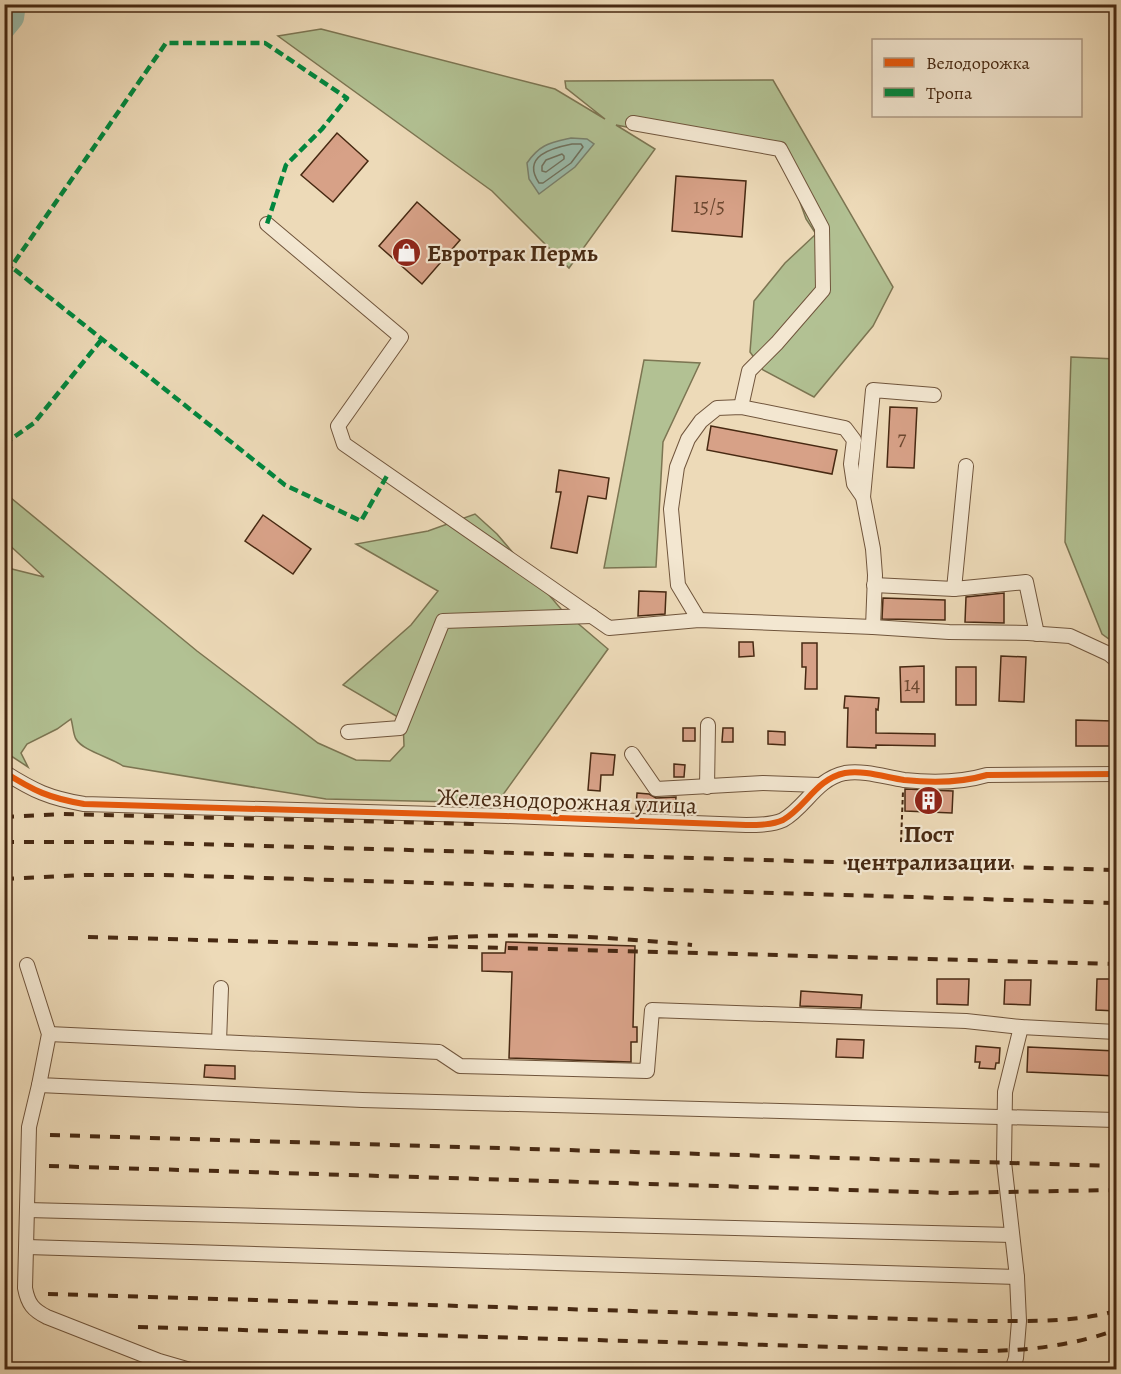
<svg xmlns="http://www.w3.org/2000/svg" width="1121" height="1374" viewBox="0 0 1121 1374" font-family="Alegreya,serif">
<rect width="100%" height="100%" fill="#eddab8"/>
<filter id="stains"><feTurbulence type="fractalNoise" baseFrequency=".00333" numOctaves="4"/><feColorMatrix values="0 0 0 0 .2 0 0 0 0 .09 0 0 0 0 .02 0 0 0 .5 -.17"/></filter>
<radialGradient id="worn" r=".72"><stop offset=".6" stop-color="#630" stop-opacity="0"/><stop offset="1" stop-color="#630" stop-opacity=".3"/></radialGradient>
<g fill="#b2c193" stroke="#7c7552" stroke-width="1.5">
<polygon points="321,29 555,89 605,119 566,88 565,81 773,80 893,287 873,326 814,397 763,370 750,352 754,301 785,263 816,234 806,219 796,191 775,155 616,125 655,149 569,268 492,191 278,36"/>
<polygon points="1071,357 1116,359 1116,644 1102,634 1065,542"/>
<polygon points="644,360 700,363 663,442 656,567 604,568"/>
<path d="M5,493L197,651L318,743L356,760L390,761L404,746L403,720L343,685L411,625L438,591L356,544L428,531L475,514L497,534L561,609L608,649L497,803L326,799L123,766C110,757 83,751 76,739C73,734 73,725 71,719L57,729L27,744L21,753L28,767L5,752L4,563L12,569L44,577L5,541Z"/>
</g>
<path fill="#9abbaa" stroke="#79816d" stroke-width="1.5" d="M571,138L587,139L594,144L575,167L539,194L529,179L527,163C540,144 550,143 571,138Z"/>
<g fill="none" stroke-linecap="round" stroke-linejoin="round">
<g stroke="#70725e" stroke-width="1.5">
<path d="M572,144H581L583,147L571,163L543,183H539C521,156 552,148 572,144Z"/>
<polygon points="562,154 564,156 564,159 546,172 542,171 542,166 546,160"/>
</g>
<polyline stroke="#9abbaa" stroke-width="22" points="4,29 13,18 15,4"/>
</g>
<g fill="#d7a187" stroke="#472912" stroke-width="1.5">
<polygon points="337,133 368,161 333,202 301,175"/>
<polygon points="676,176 746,181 742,237 672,231"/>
<polygon points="417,202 460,240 422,284 379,246"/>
<polygon points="890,407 917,408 914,468 887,467"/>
<polygon points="711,426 837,450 832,474 707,450"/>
<polygon points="559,470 609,478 606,499 588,496 577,553 551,548 561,492 556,492"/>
<polygon points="263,515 311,549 293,574 245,541"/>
<polygon points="639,591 666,592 665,614 638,616"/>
<polygon points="1004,593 1004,623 965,622 966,597"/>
<polygon points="883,598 945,600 945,620 882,619"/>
<polygon points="739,642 753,642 754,656 739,657"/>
<polygon points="802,643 817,643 817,689 805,689 806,667 802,667"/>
<polygon points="1001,656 1026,657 1024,702 999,701"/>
<polygon points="924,666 924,702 901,702 900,667"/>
<rect x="956" y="667" width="20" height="38"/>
<polygon points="845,696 879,698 878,710 876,709 876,733 935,734 935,746 876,745 876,748 847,747 848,708 844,708"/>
<polygon points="1076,720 1113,721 1112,746 1076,746"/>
<rect x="683" y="728" width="12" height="13"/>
<polygon points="723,728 733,728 733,742 722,742"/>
<polygon points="768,731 785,732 785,745 768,744"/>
<polygon points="591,753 615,755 613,775 601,775 600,791 588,790"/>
<polygon points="674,764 685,765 684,777 674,777"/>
<polygon points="905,789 953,791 952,813 905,811"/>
<polygon points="637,793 649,794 656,798 676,797 675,812 636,809"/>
<polygon points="506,942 635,946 633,1027 637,1027 637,1042 631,1042 631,1062 509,1058 512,972 482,971 482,953 505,953"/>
<polygon points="937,979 969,979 968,1005 937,1004"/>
<polygon points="1097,979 1116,979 1116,1011 1096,1010"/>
<polygon points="1005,980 1031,980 1030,1005 1004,1004"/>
<polygon points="801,991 862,995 861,1008 800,1006"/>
<polygon points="837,1039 864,1040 863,1058 836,1057"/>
<polygon points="976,1046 1000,1048 999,1063 996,1063 995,1069 979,1068 980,1062 975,1062"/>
<polygon points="1028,1047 1116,1051 1116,1076 1027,1072"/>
<polygon points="205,1065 235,1066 235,1079 204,1077"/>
</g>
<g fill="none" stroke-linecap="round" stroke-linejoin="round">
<defs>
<g id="minor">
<polyline points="633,123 780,149 822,228 823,290 777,343 749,371 741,407"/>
<polyline points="267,224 401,337 338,426 344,444 609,628 699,620 873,627 949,632 1028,633 1070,636 1109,654 1116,660"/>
<polyline points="863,497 873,390 934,395"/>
<polyline points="874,585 954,589 1026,582 1037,634"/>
<polyline points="954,589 966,466"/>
<polyline points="699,620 678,585 671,509 677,467 688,439 701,421 717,408 741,407 845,428 854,440 851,464 854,484 863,497 873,549 875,575 873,627"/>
<polyline points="348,732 400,728 443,621 592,616"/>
<polyline points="632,754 656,789 763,783 819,785"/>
<path d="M4,772C34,791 49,798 84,804L506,816L746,825C758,825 772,825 783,820C806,807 816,779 845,773C864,770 885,777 904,780C932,783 960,783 987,775L1116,774"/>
<polyline points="707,787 708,725"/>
<polyline points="27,965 49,1034 39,1085 362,1100 1116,1120"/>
<polyline points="221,988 219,1042 439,1052 460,1066 647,1071 652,1010 966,1021 1021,1027 1116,1032"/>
<polyline points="49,1034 219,1042"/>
<path d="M39,1085L29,1127L25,1288C28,1304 33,1310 47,1317L159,1361L190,1370"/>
<polyline points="27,1210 1012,1235"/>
<polyline points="27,1247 1017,1277"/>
<polyline points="1012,1370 1016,1358 1019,1321 1017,1277 1004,1162 1005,1092 1021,1027"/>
</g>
</defs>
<use href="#minor" stroke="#70553c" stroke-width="16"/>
<polyline stroke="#472912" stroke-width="2" stroke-dasharray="4.5 3" stroke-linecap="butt" points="901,842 903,791"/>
<use href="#minor" stroke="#f3e7d1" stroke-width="14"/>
<g stroke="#472912" stroke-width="4" stroke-dasharray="10 10" stroke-linecap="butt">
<polyline points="4,817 62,814 475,824"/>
<polyline points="4,842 126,842 1116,870"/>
<polyline points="4,879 85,875 164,875 1116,903"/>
<polyline points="88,937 1116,964"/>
<path d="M428,939C516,932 604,936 692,945"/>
<polyline points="50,1135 1116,1166"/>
<polyline points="49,1166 950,1193 1116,1190"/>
<path d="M48,1294L977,1321C1024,1321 1072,1323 1116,1311"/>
<path d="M138,1327L979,1351C1026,1351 1071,1346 1116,1330"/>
</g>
<g stroke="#00873e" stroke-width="4.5" stroke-dasharray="9 4.5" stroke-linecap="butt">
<polyline points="4,261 285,485 361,521 388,474"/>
<polyline points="4,270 11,267 166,43 265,43 347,98 322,129 286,165 267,224"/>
<polyline points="4,444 34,423 102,339"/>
</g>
<defs>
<path id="cycleway" d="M4,772C34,791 49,798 84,804L506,816L746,825C758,825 772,825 783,820C806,807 816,779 845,773C864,770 885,777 904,780C932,783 960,783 987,775L1116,774"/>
</defs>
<use href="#cycleway" stroke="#f3e7d1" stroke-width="10"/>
<use href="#cycleway" stroke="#e8590c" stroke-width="6"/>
</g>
<defs>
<symbol id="shop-disc" viewBox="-11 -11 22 22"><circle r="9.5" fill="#8f2418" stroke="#f3e7d1"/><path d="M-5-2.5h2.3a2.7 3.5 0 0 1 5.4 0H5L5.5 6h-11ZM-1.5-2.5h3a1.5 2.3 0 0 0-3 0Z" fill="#fff"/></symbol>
<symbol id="building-disc" viewBox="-11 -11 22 22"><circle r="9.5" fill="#8f2418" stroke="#f3e7d1"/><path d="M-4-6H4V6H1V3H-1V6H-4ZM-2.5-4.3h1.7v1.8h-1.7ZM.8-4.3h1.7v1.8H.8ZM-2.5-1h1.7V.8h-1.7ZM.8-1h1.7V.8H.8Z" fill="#fff"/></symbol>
</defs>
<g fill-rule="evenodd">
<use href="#shop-disc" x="390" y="236" width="33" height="33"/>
<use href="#building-disc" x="912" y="784" width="33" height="33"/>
</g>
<g text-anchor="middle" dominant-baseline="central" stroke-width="4.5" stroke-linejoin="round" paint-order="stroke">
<g font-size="21" fill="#6b472f">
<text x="709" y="206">15/5</text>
<text x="902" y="438">7</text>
<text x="912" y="684">14</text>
</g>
<g font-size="24" font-weight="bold" fill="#472912" stroke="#f3e7d1" text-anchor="start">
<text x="427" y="253">Евротрак Пермь</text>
<text x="929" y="834" text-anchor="middle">Пост<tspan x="929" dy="28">централизации</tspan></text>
</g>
<g font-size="24" fill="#472912" stroke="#f3e7d1">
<text transform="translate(567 801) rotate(2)">Железнодорожная улица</text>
</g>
</g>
<rect width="1121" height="1374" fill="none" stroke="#eddab8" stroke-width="24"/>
<rect x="6" y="6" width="1109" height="1362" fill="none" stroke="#472912" stroke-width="3"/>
<rect x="12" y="12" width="1097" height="1350" fill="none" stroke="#472912" stroke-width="1.5"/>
<rect x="872" y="39" width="210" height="78" fill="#f3e7d1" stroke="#ae9b85" stroke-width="1.5"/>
<rect x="884" y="58" width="30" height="9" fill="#e8590c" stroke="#ae9b85" stroke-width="1.5"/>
<text x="926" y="69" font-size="18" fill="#472912">Велодорожка</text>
<rect x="884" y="88" width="30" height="9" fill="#00873e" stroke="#ae9b85" stroke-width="1.5"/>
<text x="926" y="99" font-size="18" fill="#472912">Тропа</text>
<rect width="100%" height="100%" filter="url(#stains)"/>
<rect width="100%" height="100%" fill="url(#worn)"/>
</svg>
